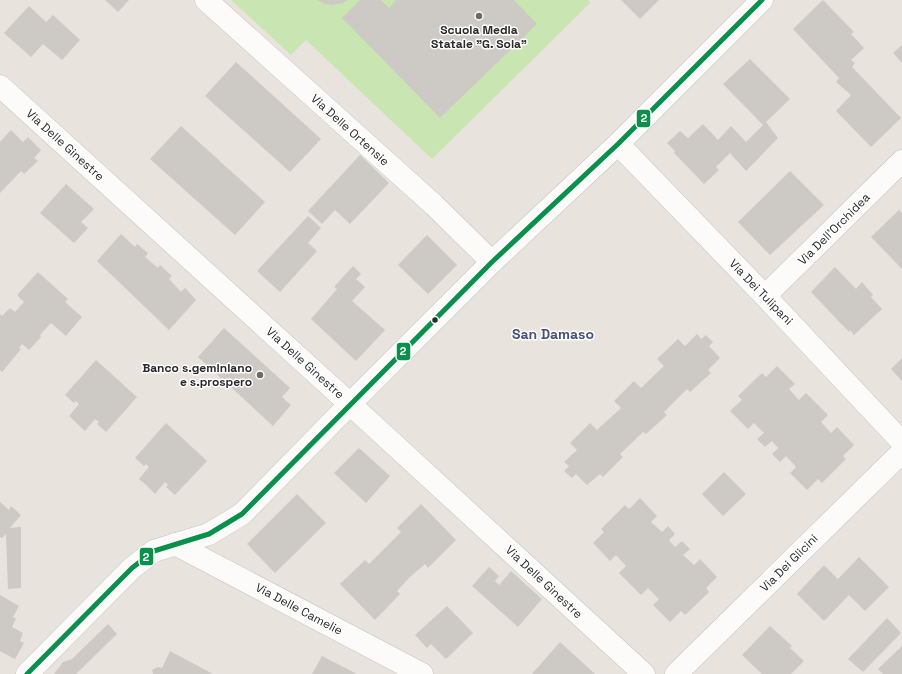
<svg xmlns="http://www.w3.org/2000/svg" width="902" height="674" viewBox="0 0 902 674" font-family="'Space Grotesk',sans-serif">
<rect width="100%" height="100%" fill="#e8e3dd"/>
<polygon fill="#c9e6b2" points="231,0 588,0 590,3 432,159 306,40 291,55"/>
<g fill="#cdc9c5">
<polygon points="105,0 129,0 118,12"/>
<polygon points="317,0 347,0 343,3 332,5 325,4"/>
<polygon points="360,0 381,0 389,8 396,0 514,0 537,24 440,118 342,18"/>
<polygon points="621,0 659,0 640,19"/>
<polygon points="823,0 854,32 851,34 864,48 851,60 855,63 852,67 901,118 871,147 836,111 851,95 836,82 839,78 793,29"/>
<polygon points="29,6 46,22 53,15 80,40 62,60 43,44 31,57 4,33"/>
<polygon points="902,45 902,63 893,53"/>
<polygon points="750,59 790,99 766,122 778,138 746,171 730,153 716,167 719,170 704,184 674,153 675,151 667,143 680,131 688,138 703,124 718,140 731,126 746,142 763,125 723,84"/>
<polygon points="236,62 321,139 290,172 205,96"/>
<polygon points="181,126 265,202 235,235 150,159"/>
<polygon points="11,130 23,142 28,137 41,150 34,158 38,161 24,174 21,171 0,193 0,142"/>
<polygon points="360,155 389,183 350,224 335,210 322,224 308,211"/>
<polygon points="790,171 824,205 770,255 738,222"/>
<polygon points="66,184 94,209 81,222 88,228 74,243 40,213"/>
<polygon points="899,210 902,213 902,269 871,237"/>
<polygon points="308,216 321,228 308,243 317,251 280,292 257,271"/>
<polygon points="121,234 135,247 137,244 148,253 145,257 158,268 160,265 172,276 169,279 181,292 185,288 196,300 169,330 97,261"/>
<polygon points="427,235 457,265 428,294 398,265"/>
<polygon points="353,266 361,274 356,279 365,287 352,301 385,330 356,361 311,319 337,289 334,287"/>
<polygon points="835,267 856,289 862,282 873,295 871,297 882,309 854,335 850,330 849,332 811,292"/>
<polygon points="38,272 68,299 65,302 82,317 66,336 51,323 40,335 41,337 29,350 22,344 19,348 21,349 2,372 0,370 0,314 2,316 10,308 15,312 24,302 17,295"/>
<polygon points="224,328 290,388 282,397 291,405 273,426 198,357"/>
<polygon points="697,334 701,339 706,335 713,342 709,346 720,358 708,370 711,373 690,392 687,389 664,412 667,415 646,434 643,432 620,454 623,457 603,477 600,474 587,485 576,474 572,478 564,471 569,466 564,462 577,450 570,443 590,423 597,430 621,408 614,401 634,381 641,388 664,366 657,359 678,339 685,346"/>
<polygon points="902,358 902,381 891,369"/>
<polygon points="96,360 137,397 106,432 97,424 99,422 95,419 85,431 69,416 79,404 76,401 74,403 65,395"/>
<polygon points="777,366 795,384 789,389 799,400 806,393 828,415 821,422 831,433 837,427 854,445 843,456 846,459 822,483 818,479 807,490 790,473 796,467 786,456 780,462 772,454 778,448 772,441 765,447 757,439 764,433 754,423 748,429 730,411 742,400 738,396 762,373 766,377"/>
<polygon points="166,423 207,461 175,495 166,487 168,485 165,482 155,494 147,486 139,479 149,467 146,464 144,466 135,458"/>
<polygon points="359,448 390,476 366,503 334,473"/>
<polygon points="724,472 746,494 723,516 702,494"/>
<polygon points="297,494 326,523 275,573 247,544"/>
<polygon points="640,498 657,516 651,522 662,532 668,526 675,534 669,540 675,547 682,541 690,549 683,555 694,565 700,559 717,577 706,588 709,592 685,615 681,611 670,622 653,605 659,599 648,588 641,595 619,573 626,566 616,555 610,561 593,543 604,532 601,529 625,505 629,509"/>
<polygon points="0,502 9,510 11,506 21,515 10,528 21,527 21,588 8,589 6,534 2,538 0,537"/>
<polygon points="421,504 456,540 428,568 425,564 410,577 397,591 400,594 375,620 340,584 365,560 369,564 401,532 397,528"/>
<polygon points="859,557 889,587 865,611 849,595 824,621 797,594 824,565 838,579"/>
<polygon points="489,567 499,576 495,581 499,585 511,571 542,599 518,627 472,586"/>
<polygon points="0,595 19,606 13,617 16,619 12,627 23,633 20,641 24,643 15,659 0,651"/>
<polygon points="447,606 473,633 446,659 431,644 427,648 415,635"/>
<polygon points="887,618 901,633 863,672 848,659"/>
<polygon points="108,624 117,634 76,674 54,674 63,662 72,659"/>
<polygon points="770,626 792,646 790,648 804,661 791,674 762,674 742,655"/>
<polygon points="560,642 595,674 532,674"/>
<polygon points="902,646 902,674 883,674 878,669"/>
<polygon points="170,651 213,674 153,674 152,670 158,667 162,668"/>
<polygon points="322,656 357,674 312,674"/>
</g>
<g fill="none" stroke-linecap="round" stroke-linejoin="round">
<defs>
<g id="minor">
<polyline points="206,0 434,205 492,262"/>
<polyline points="0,86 350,404 644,674"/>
<polyline points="618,144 765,296 902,442"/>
<polyline points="765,296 902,161"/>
<polyline points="175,544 422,674"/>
<polyline points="27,674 132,568 154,551 209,534 242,514 350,404 492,262 618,144 762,0"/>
<polyline points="676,674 902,452"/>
</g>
</defs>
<use href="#minor" stroke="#c5c3c4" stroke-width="23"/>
<use href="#minor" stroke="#fcfbfa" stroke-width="22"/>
<defs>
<polyline id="bus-1" points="27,674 132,568 154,551 209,534 242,514 492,262 618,144 762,0"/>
</defs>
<use href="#bus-1" stroke="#fff" stroke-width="8"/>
<use href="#bus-1" stroke="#0a904b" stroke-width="5"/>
</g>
<g fill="#6c6a68" stroke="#fff" stroke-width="1.5">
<circle cx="479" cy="16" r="4"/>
<circle cx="260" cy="375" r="4"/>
</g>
<circle fill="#292929" stroke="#fff" stroke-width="1.5" cx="435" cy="320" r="3.5"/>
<g text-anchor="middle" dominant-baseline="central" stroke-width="3" stroke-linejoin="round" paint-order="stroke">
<g font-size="12" font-weight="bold" fill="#292929" stroke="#fff">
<text x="479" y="30">Scuola Media<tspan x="479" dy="14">Statale "G. Sola"</tspan></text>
<text x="252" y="368" text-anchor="end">Banco s.geminiano<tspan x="252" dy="14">e s.prospero</tspan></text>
</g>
<g font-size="12" fill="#292929" stroke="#fff">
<text transform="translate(350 130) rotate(42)">Via Delle Ortensie</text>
<text transform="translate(65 145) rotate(42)">Via Delle Ginestre</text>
<text transform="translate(834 229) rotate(-45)">Via Dell'Orchidea</text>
<text transform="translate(761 292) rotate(46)">Via Dei Tulipani</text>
<text transform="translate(305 363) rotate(42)">Via Delle Ginestre</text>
<text transform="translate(789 563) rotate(-45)">Via Dei Glicini</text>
<text transform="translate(544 582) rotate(43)">Via Delle Ginestre</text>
<text transform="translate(299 609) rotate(28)">Via Delle Camelie</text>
</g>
<g font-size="14" font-weight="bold" fill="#45507d" stroke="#fff">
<text x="553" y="334">San Damaso</text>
</g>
</g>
<g stroke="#fff" stroke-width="1.5">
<rect x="636" y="109" width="15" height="19" rx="4" fill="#0a904b"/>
<rect x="396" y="342" width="15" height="19" rx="4" fill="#0a904b"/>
<rect x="139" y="547" width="15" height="19" rx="4" fill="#0a904b"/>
</g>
<g font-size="11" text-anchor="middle" font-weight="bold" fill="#fff">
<text x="644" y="122">2</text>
<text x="403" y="355">2</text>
<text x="146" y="561">2</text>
</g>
</svg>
